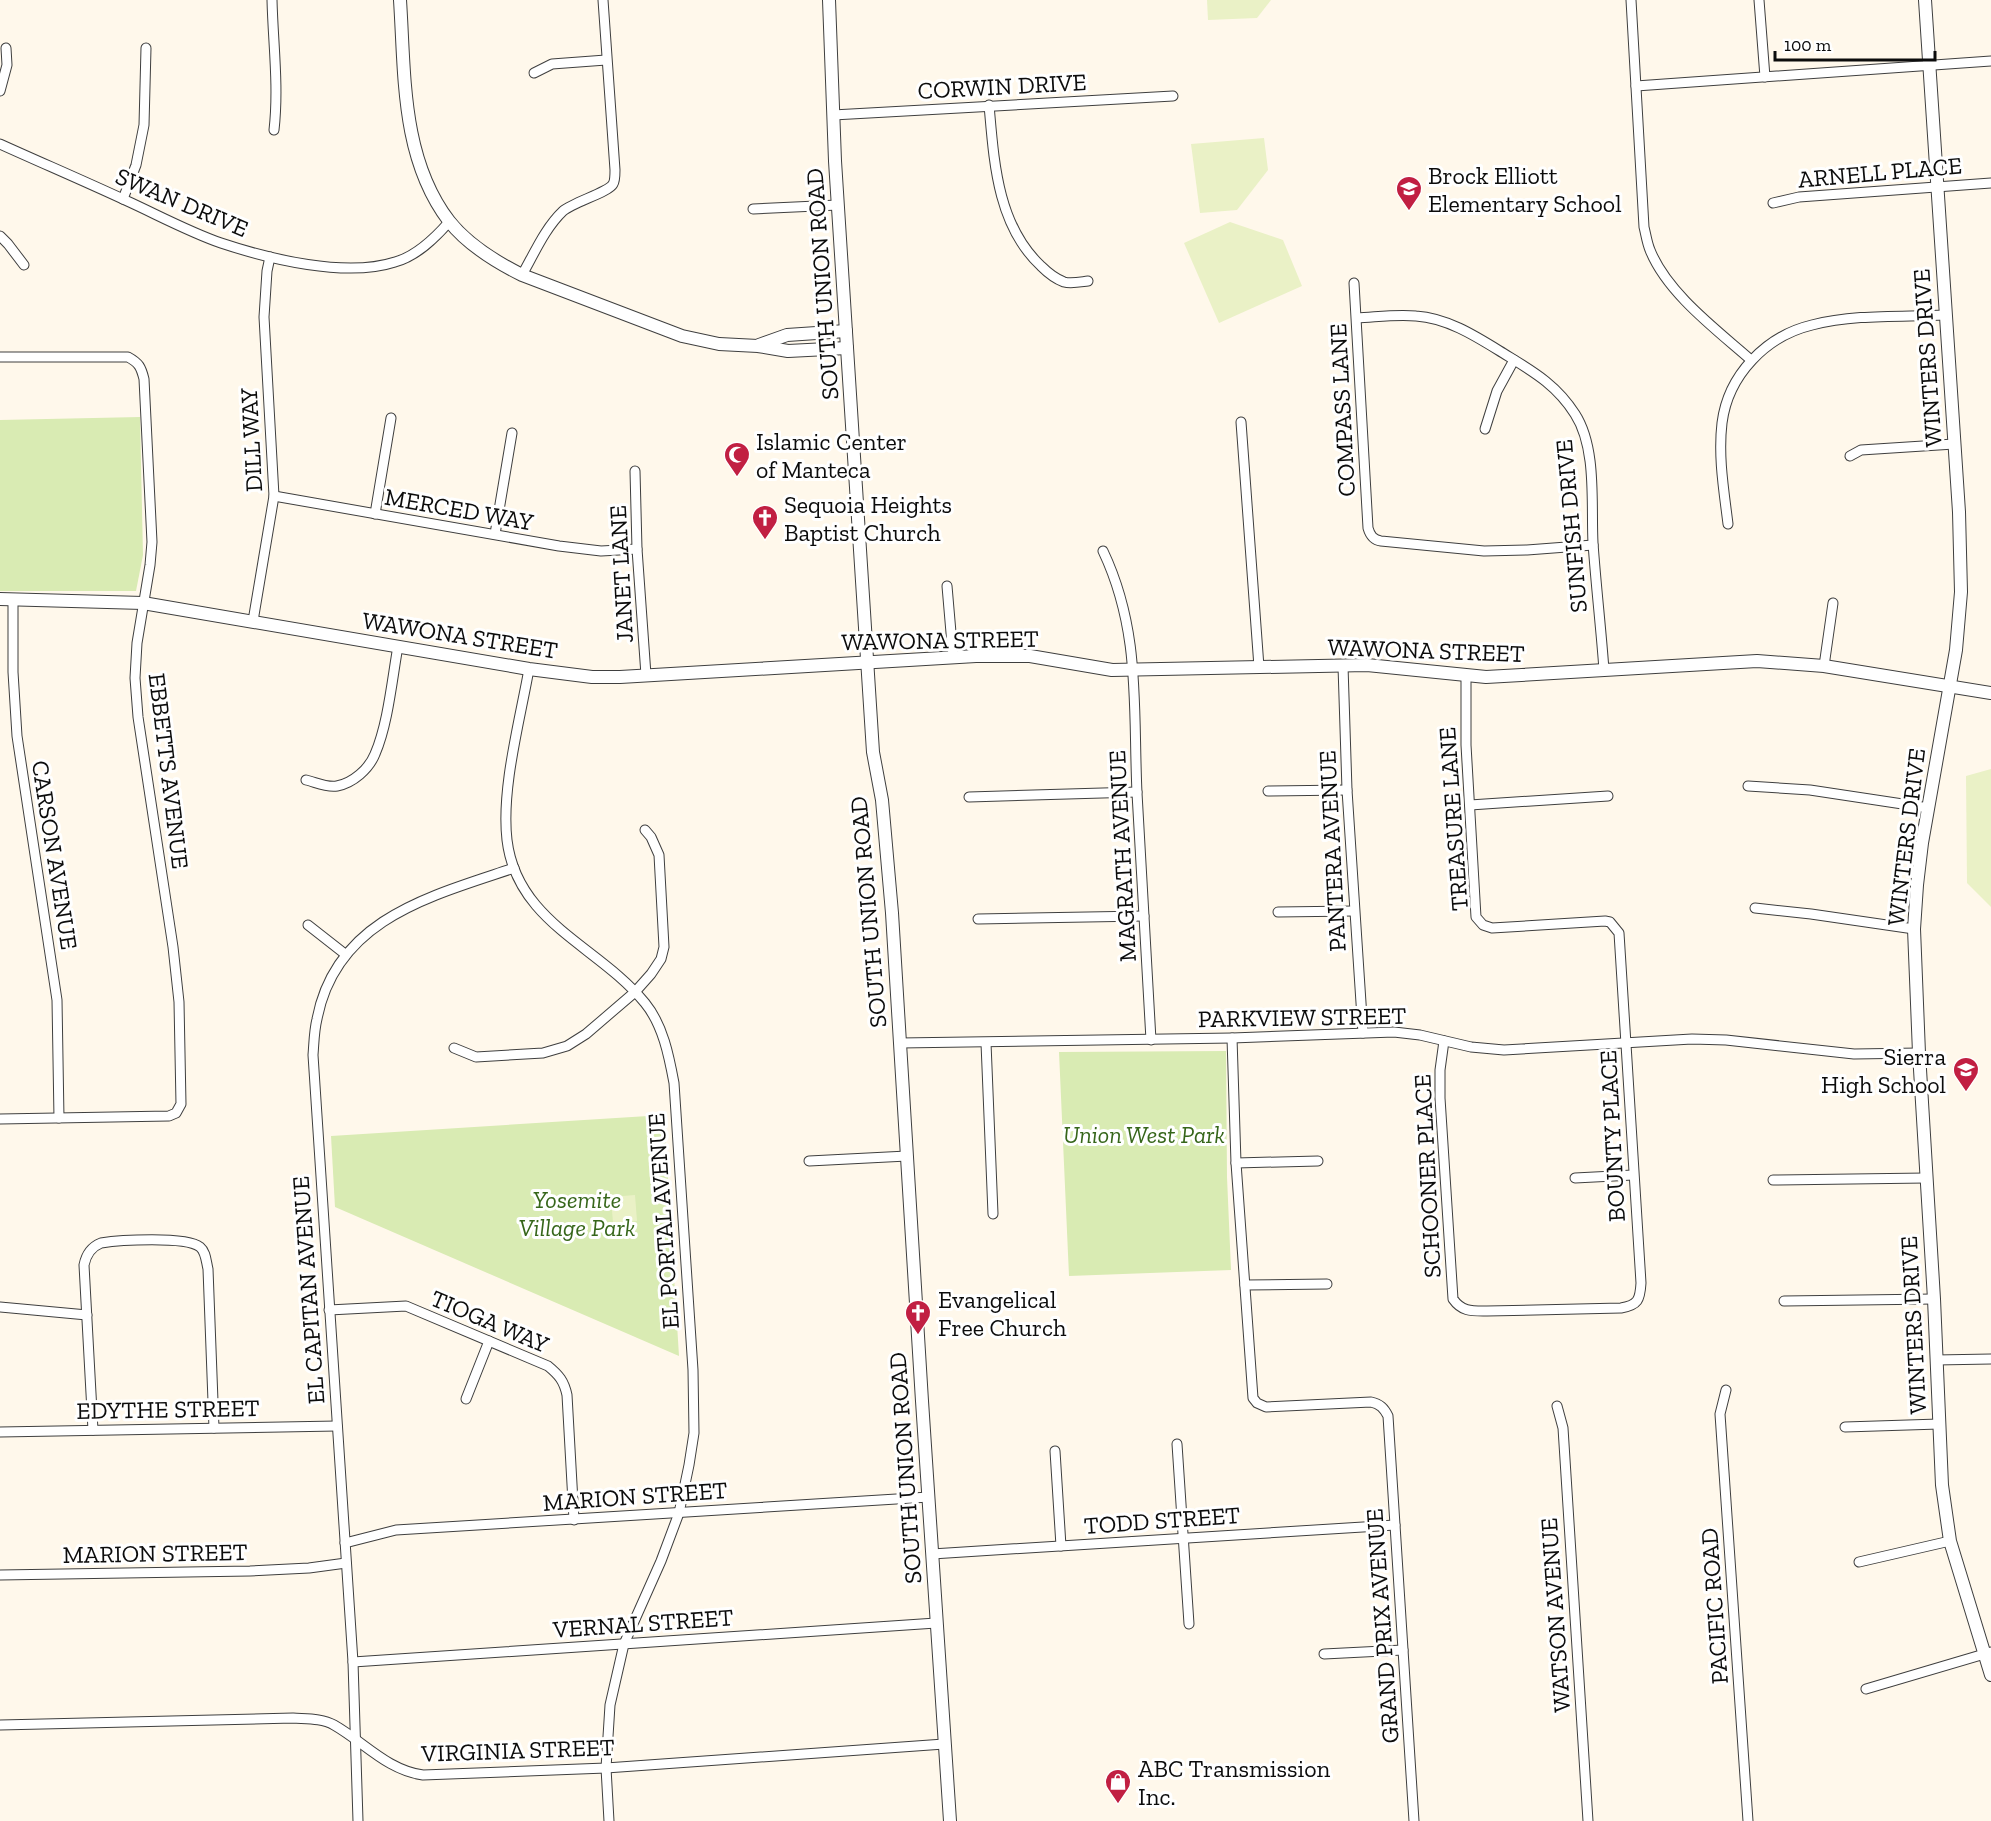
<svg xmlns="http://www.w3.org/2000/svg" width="1991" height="1821" viewBox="0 0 1991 1821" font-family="'Zilla Slab',serif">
<rect width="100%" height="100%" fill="#fff8eb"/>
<g fill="#d9ebb3">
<polygon points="140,417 143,555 136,591 0,591 0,420"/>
<polygon points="1226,1051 1227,1177 1231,1270 1069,1276 1059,1052"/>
<polygon points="664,1115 679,1356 335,1207 331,1136"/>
</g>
<g fill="#eaf1c6">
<polygon points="1207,0 1271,0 1257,18 1208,20"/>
<polygon points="1264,138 1268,170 1237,210 1200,213 1191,144"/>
<polygon points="1230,222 1283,240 1302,286 1219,323 1184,243"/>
<polygon points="1991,769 1991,907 1967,883 1966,776"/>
<polygon points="635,1195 637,1221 613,1223 611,1197"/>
</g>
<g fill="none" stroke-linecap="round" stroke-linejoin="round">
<defs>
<g id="minor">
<path d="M272,0C273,43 279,86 274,130"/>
<path d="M1631,0L1644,227C1646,235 1647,243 1650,250C1667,293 1717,330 1751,360"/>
<polyline points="1759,0 1765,77"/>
<polyline points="534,73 552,64 606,60"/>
<polyline points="1636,86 1991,61"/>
<polyline points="0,91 7,65 6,48"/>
<path d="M989,105C994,161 997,225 1041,266C1047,272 1056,279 1064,282C1071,284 1080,282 1088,281"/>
<polyline points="833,115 1173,96"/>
<path d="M0,144C42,163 84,181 125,200C156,214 189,232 221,243C269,259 346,278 395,262C417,256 435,238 449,222"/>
<polyline points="123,199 136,165 144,125 146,48"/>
<polyline points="1773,203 1799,197 1991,183"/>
<polyline points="753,209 838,205"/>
<polyline points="0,236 8,244 24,265"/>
<path d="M522,275C534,254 545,228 563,211C574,202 609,192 613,184C615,181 615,174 615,170L603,0"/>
<path d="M1354,283L1368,528C1370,535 1373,540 1381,541L1484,551L1527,550L1593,545"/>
<path d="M1357,318C1377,317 1397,314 1416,316C1448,318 1477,337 1503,353C1532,371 1556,384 1575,414C1597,448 1591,504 1593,543C1596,586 1601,628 1604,670"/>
<path d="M0,357H128C139,363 141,367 144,379L152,542L150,565L137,643L135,678L138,717L173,947L179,1002L181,1104L176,1113L169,1116L0,1119"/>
<polyline points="1241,422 1259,667"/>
<polyline points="1485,429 1497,391 1514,360"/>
<polyline points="1850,456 1861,450 1954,444"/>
<polyline points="635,471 637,549 646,675"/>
<polyline points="274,496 559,546 601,551 637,549"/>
<polyline points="375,514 391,418"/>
<path d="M1728,524C1724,491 1718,457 1722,423C1728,375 1766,336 1812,325C1855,314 1902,317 1945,315"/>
<polyline points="495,534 512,433"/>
<path d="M1103,551C1141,631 1133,707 1137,793C1141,875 1147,958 1151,1040"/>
<polyline points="947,586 953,656"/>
<polyline points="13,599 13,672 17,736 57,1000 59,1118"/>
<polyline points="253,621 274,496 264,317 267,271 270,257"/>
<polyline points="1343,666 1347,790 1363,1033"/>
<polyline points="1824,666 1833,603"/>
<path d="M529,669C520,720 501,789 507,840C517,923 599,946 645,1003C663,1025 669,1056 674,1083L693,1370L694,1433L689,1465L679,1513L661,1561L624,1644L610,1705L606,1768L609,1821"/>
<path d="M306,780C315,782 327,788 337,786C353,783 369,769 375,754C388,724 392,680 398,646"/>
<polyline points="1748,786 1810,790 1929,808"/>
<polyline points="1268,791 1347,790"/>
<polyline points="969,797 1137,792"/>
<polyline points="1470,805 1608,796"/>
<polyline points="1755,908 1811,914 1914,929"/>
<polyline points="1278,912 1354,911"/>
<polyline points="978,919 1144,916"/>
<polyline points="308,925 345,954"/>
<path d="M1232,1038L1236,1163L1253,1398L1257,1403L1266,1407L1371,1402C1380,1404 1384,1408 1388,1416L1414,1821"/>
<path d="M1444,1041L1440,1070V1098L1453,1299C1462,1312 1472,1311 1487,1311L1621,1308C1638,1305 1640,1300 1641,1283L1619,933L1610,922L1605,921L1492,928L1483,925L1476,917L1466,745V676"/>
<polyline points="900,1043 1232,1038 1394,1032 1420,1035 1471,1047 1504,1050 1692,1039 1726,1040 1854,1054 1919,1053"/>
<polyline points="986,1043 993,1214"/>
<polyline points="454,1048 476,1057 543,1053 567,1046 586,1034 635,992 651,974 661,959 664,947 659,855 651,837 645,830"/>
<polyline points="809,1161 907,1156"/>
<polyline points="1236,1163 1318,1161"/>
<polyline points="1575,1178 1633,1175"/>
<polyline points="1773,1180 1926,1178"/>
<polyline points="1245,1285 1327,1284"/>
<polyline points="1784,1301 1934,1299"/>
<polyline points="0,1307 87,1315"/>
<path d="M329,1310L406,1306L548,1366C559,1375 564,1381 567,1395L574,1520"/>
<polyline points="1936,1360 1991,1359"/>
<polyline points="1726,1390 1720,1414 1748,1821"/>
<polyline points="466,1399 489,1341"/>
<polyline points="1557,1406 1563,1428 1588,1821"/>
<polyline points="1845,1427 1939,1424"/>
<path d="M93,1430L84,1265C86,1255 91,1247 101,1243C119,1240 186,1236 200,1247C206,1252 206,1261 208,1269L214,1428"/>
<polyline points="0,1432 337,1426"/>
<polyline points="1177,1444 1189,1624"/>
<polyline points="1055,1451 1061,1546"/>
<polyline points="345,1543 396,1530 929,1497"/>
<polyline points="932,1554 1395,1525"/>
<polyline points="1859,1562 1950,1541"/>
<polyline points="0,1575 250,1571 309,1568 346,1563"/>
<polyline points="1324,1654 1403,1650"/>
<polyline points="353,1662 936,1623"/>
<polyline points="1866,1689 1991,1652"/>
<path d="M0,1725L293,1718C306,1719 322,1718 334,1725C364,1742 387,1770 423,1775L606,1768L944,1744"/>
<path d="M358,1821L353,1662L313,1055C314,1043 314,1031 317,1019C336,919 431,896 514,868"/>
</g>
<g id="tertiary">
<path d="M400,0C405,75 401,158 449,221C467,244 496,262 522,275L682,336L719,344L758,346L788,351L847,348"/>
<polyline points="829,0 835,161 873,752 882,800 892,913 922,1401 950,1821"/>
<polyline points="1925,0 1959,512 1961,592 1956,650 1922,843 1917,885 1914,929 1919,1053 1934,1299 1942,1485 1950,1541 1991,1675"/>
<polyline points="759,345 787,335 846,331"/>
<polyline points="0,599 143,603 529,669 592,677 620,677 976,656 1030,656 1112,670 1367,665 1486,677 1757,661 1824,666 1991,693"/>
</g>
</defs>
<use href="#minor" stroke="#3f3f3f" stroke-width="11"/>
<use href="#tertiary" stroke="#3f3f3f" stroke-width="14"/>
<use href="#minor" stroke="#fff" stroke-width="9"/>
<use href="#tertiary" stroke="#fff" stroke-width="12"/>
</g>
<defs>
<symbol id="school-pin" viewBox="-11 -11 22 30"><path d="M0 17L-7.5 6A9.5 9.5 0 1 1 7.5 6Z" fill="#c11f42" stroke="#fff"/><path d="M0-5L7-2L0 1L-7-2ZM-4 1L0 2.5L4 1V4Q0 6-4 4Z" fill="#fff"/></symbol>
<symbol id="mosque-pin" viewBox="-11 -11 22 30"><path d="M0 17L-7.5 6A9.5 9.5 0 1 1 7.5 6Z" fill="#c11f42" stroke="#fff"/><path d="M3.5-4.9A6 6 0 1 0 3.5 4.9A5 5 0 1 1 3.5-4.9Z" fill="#fff"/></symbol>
<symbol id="church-pin" viewBox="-11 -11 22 30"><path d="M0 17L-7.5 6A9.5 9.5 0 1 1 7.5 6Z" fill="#c11f42" stroke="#fff"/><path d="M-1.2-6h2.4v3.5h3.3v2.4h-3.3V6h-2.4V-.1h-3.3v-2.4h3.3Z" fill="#fff"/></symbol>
<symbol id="shop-pin" viewBox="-11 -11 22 30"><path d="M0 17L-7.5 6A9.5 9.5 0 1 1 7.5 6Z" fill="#c11f42" stroke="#fff"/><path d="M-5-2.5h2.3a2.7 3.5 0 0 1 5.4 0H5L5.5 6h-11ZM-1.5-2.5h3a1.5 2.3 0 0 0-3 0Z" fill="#fff"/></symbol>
</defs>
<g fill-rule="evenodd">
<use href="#school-pin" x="1394" y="174" width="30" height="40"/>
<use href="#mosque-pin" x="722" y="440" width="30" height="40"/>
<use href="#church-pin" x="750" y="503" width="30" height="40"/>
<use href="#school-pin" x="1951" y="1055" width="30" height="40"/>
<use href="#church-pin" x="903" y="1298" width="30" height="40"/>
<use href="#shop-pin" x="1103" y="1767" width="30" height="40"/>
</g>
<g text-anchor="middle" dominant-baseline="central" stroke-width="6" stroke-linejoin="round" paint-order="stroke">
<g font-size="24" fill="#0c0c0c" stroke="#fff">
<text transform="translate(1002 86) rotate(-3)">CORWIN DRIVE</text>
<text transform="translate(1880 172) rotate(-5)">ARNELL PLACE</text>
<text transform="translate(182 202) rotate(23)">SWAN DRIVE</text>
<text transform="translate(822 284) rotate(-94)">SOUTH UNION ROAD</text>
<text transform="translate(1927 358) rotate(-94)">WINTERS DRIVE</text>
<text transform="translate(1342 410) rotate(-93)">COMPASS LANE</text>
<text transform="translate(251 440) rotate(-93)">DILL WAY</text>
<text transform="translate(459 509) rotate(10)">MERCED WAY</text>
<text transform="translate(1571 526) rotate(-95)">SUNFISH DRIVE</text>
<text transform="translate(621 574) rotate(-93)">JANET LANE</text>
<text transform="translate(460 635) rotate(9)">WAWONA STREET</text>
<text transform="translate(940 640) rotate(-1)">WAWONA STREET</text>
<text transform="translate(1426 650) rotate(2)">WAWONA STREET</text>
<text transform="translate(169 771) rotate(83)">EBBETTS AVENUE</text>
<text transform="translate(1453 819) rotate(-94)">TREASURE LANE</text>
<text transform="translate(1906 837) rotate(-83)">WINTERS DRIVE</text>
<text transform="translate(1332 851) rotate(-93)">PANTERA AVENUE</text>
<text transform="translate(55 855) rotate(81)">CARSON AVENUE</text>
<text transform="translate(1122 856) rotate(-93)">MAGRATH AVENUE</text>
<text transform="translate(868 912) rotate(-95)">SOUTH UNION ROAD</text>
<text transform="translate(1302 1017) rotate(-1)">PARKVIEW STREET</text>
<text transform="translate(1612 1136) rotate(-93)">BOUNTY PLACE</text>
<text transform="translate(1427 1176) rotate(-93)">SCHOONER PLACE</text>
<text transform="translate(663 1221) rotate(-94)">EL PORTAL AVENUE</text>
<text transform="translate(308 1290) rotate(-94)">EL CAPITAN AVENUE</text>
<text transform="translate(490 1321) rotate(23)">TIOGA WAY</text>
<text transform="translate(1913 1325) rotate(-93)">WINTERS DRIVE</text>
<text transform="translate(168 1409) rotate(-1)">EDYTHE STREET</text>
<text transform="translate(905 1468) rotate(-94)">SOUTH UNION ROAD</text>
<text transform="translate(635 1496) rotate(-4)">MARION STREET</text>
<text transform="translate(1162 1520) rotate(-4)">TODD STREET</text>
<text transform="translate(155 1553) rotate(-1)">MARION STREET</text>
<text transform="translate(1714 1606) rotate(-94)">PACIFIC ROAD</text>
<text transform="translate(1555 1615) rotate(-94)">WATSON AVENUE</text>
<text transform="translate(643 1623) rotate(-4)">VERNAL STREET</text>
<text transform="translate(1382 1626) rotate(-94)">GRAND PRIX AVENUE</text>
<text transform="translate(518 1750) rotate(-2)">VIRGINIA STREET</text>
</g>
<g font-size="24" fill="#0c0c0c" stroke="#fff" text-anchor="start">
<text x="1428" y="175">Brock Elliott<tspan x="1428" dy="28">Elementary School</tspan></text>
<text x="756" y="441">Islamic Center<tspan x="756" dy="28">of Manteca</tspan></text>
<text x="784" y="504">Sequoia Heights<tspan x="784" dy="28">Baptist Church</tspan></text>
<text x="1946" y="1056" text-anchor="end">Sierra<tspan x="1946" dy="28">High School</tspan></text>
<text x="938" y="1299">Evangelical<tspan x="938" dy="28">Free Church</tspan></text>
<text x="1138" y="1768">ABC Transmission<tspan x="1138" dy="28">Inc.</tspan></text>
</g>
<g font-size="24" font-style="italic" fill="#36661a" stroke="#fff">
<text x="1144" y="1134">Union West Park</text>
<text x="577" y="1199">Yosemite<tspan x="577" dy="28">Village Park</tspan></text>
</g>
</g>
<path d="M1775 51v9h160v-9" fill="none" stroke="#0c0c0c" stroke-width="3"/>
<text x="1784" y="51" font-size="18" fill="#0c0c0c" stroke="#ffffff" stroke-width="4.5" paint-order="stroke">100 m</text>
</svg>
